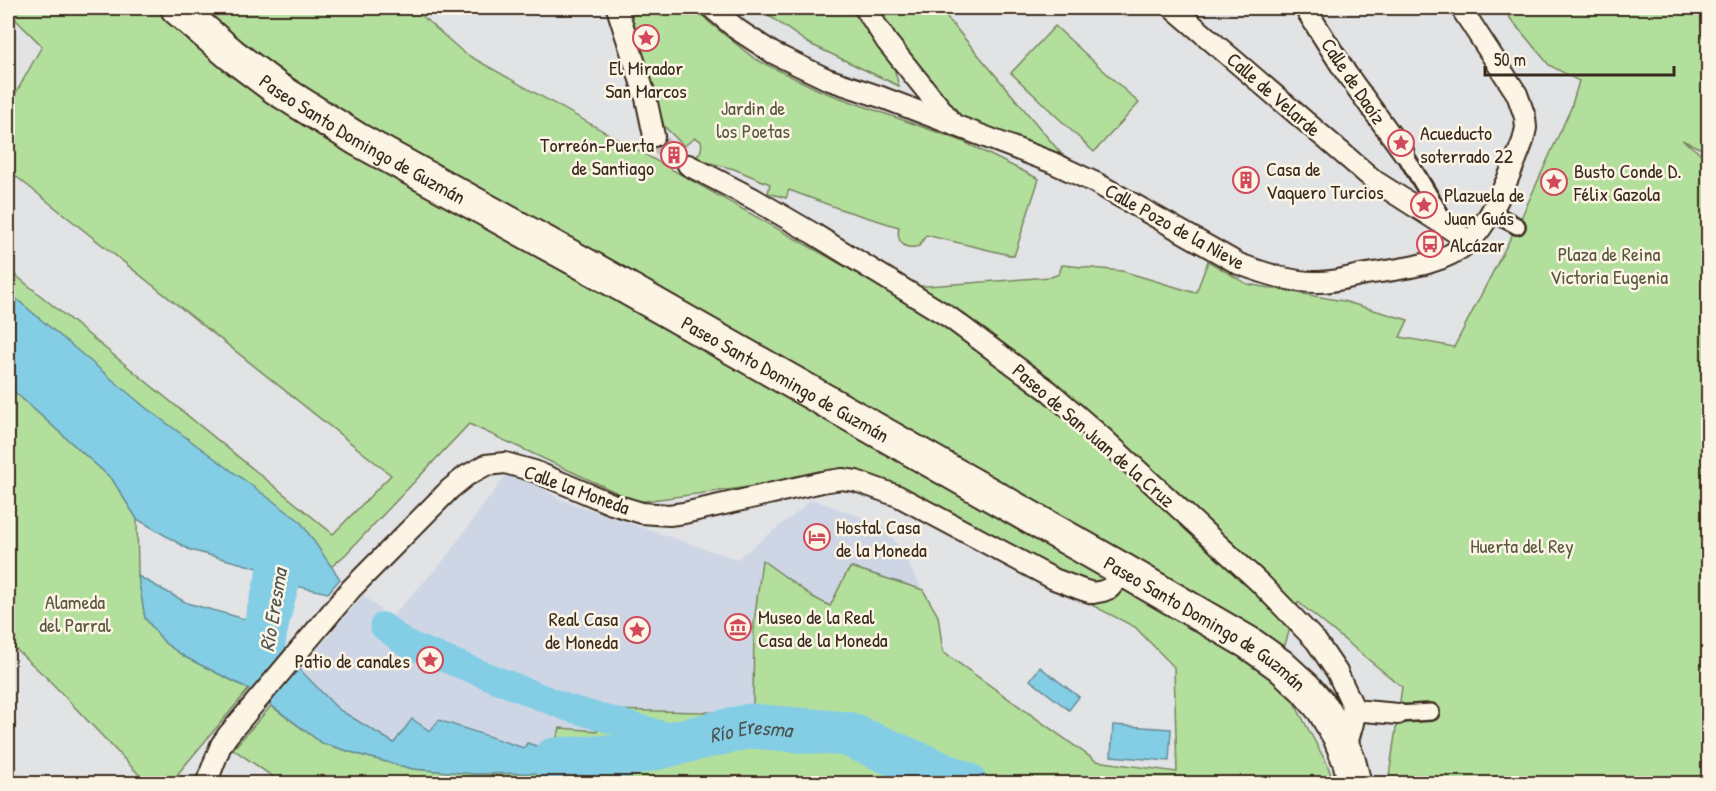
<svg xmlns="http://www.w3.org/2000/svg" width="1716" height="791" viewBox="0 0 1716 791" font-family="'Patrick Hand',sans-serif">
<rect width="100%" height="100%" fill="#e1e3e5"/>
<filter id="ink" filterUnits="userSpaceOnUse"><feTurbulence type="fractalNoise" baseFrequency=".0167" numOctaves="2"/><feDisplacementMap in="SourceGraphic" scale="12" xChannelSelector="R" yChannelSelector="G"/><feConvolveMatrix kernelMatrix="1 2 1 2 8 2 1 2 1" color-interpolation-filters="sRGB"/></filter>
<g filter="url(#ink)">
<polygon fill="#ced6e5" points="522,474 559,499 714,552 737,559 799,511 811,499 862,517 888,530 938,616 913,768 560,728 552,751 527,743 525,748 493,739 431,732 394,743 338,709 300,670 363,595 390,618 440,565 506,475"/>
<g fill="#b3df9d" stroke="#77845e" stroke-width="1.5">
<polygon points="8,8 413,8 464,53 885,289 1051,277 1059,274 1062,265 1122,271 1196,293 1208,261 1247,284 1343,301 1408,320 1400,337 1454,347 1521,218 1571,108 1579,81 1549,65 1505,12 1503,8 1708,8 1708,152 1682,140 1708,159 1708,783 1388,783 1402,687 1298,602 1277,671 1327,764 1334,783 282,783 233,749 271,706 322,743 364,756 413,769 475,774 537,773 613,757 552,751 560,728 598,731 606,710 752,713 753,702 754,623 762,560 813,597 830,606 846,574 851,567 923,590 938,616 943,652 1096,761 1177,772 1174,667 1135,627 837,475 637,502 469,424 345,555 331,567 299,521 143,406 8,292 8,269 333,534 391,475 8,170 8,98 12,100 42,46 8,12"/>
<path d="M628,8H695L710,23L755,59L821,91L962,141L1039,179L1014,256L926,235L919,246C904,251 896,241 899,227L843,210L789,190L786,198L768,193L770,184L734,169L694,159C700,153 703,150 701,141L695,138L684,146L664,126Z"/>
<polygon points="758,8 849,8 891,57 899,86 808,43"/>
<polygon points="869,8 939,8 1064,157 961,123"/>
<polygon points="1055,26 1139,103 1094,152 1011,73"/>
<polygon points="8,386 112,479 137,519 138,576 145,618 165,643 185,657 249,689 170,783 147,783 47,678 8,642"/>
</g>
<g fill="#84cee5" stroke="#678c95" stroke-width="1.5">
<polygon points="8,292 146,408 300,521 340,579 328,593 268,580 270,571 190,550 137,519 112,479 8,386"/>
<polygon points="138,576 187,603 281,629 280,649 338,709 394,743 412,719 430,731 439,720 524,748 527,743 552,751 615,757 537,773 475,774 413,769 364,756 322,743 249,689 185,657 165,643 145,618"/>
<polygon points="1040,667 1079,697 1069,710 1030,680"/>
<polygon points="1113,725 1171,729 1169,761 1111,756"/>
</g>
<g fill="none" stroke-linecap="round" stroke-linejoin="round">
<polyline stroke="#84cee5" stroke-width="27" points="383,626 405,643 568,708 686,741"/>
<g stroke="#84cee5" stroke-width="45">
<path d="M262,531C273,539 280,548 282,562C277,587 260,633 263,658C264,667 270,676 276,682"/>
<path id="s1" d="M554,760L615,757L750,726L847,734L965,784"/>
</g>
<path stroke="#c0bebd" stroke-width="20" stroke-dasharray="20 10" stroke-linecap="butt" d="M654,136C660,149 677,157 688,165"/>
<defs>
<g id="pedestrian">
<polyline points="1404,153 1447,225"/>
<polyline points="1491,212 1517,226"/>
<polyline points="1398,714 1431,712"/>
</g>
<g id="minor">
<polyline points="617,8 646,98 654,136"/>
<path d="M712,8L738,30L773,53L827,79L881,97L1051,162L1096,183L1239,264C1264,273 1292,283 1319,282C1333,282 1347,278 1360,275C1396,269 1441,267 1469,242C1491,222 1513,168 1523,141L1526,128L1525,117L1517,94L1461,8"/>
<polyline points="865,8 887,42 954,125"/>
<polyline points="1173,8 1375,181 1469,241"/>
<polyline points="1305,8 1346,73 1404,153"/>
<polyline points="688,165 754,199 814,234 949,317 1049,391 1102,437 1261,584 1316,641 1337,672 1352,704 1353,723 1345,751"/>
<polyline points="1353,710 1398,714"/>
<polyline points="206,784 221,745 228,735 351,589 450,489 466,476 486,465 505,463 534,471 612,504 642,513 669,515 684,513 822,482 842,479 856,481 898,496 1054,579 1083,590 1093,593 1103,591 1110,588 1125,571"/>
</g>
<g id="primary">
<path id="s2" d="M177,8L232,55L276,88L357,139L597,271L1125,571L1249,643L1280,665L1305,688L1323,709L1339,736L1349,761L1355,784"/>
</g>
</defs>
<use href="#pedestrian" stroke="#3b2a1e" stroke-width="20"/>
<use href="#minor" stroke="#3b2a1e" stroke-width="24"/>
<use href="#primary" stroke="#3b2a1e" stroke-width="36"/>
<use href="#pedestrian" stroke="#fcf5e5" stroke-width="15"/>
<use href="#minor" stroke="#fcf5e5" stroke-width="20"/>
<use href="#primary" stroke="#fcf5e5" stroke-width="32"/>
</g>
</g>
<defs>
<symbol id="sight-ring" viewBox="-11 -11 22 22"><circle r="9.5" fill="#fcf5e5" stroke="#d1495b" stroke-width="1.5"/><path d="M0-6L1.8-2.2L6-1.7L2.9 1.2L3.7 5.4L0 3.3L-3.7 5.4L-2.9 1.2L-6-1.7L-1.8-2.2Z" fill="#d1495b"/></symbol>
<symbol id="building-ring" viewBox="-11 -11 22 22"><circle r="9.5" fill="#fcf5e5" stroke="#d1495b" stroke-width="1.5"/><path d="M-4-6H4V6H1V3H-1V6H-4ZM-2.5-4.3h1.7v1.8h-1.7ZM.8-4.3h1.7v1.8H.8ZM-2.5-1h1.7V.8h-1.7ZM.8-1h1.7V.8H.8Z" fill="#d1495b"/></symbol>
<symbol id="bus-ring" viewBox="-11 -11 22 22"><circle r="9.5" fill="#fcf5e5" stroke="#d1495b" stroke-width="1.5"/><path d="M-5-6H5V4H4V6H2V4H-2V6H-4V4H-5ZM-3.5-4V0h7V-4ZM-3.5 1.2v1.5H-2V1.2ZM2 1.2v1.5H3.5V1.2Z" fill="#d1495b"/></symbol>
<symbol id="hotel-ring" viewBox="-11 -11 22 22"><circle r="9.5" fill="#fcf5e5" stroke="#d1495b" stroke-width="1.5"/><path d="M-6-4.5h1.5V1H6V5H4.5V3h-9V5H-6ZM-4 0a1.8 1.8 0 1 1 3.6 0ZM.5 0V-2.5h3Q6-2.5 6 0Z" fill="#d1495b"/></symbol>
<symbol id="museum-ring" viewBox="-11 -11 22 22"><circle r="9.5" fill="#fcf5e5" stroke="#d1495b" stroke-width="1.5"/><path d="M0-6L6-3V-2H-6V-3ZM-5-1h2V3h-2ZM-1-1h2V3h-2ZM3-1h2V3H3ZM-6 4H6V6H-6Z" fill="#d1495b"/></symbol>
</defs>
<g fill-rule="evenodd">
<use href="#sight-ring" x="631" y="23" width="30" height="30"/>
<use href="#sight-ring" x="1386" y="128" width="30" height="30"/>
<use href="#building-ring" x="659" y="140" width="30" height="30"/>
<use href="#building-ring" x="1231" y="165" width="30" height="30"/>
<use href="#sight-ring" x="1539" y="167" width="30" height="30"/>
<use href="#sight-ring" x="1409" y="190" width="30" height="30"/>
<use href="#bus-ring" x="1415" y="229" width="30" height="30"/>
<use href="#hotel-ring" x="802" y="522" width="30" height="30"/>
<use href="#museum-ring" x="723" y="612" width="30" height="30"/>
<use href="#sight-ring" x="622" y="615" width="30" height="30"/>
<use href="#sight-ring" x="415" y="645" width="30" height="30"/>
</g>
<g text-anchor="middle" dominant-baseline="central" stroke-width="5" stroke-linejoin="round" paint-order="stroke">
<g font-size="20" fill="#3b2a1e" stroke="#fcf5e5" text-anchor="start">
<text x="646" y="67" text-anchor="middle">El Mirador<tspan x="646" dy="23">San Marcos</tspan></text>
<text x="1420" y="132">Acueducto<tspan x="1420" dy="23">soterrado 22</tspan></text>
<text x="654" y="144" text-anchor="end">Torreón-Puerta<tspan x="654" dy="23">de Santiago</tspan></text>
<text x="1266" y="168">Casa de<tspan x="1266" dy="23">Vaquero Turcios</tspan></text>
<text x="1574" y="170">Busto Conde D.<tspan x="1574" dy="23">Félix Gazola</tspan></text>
<text x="1444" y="194">Plazuela de<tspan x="1444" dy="23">Juan Guás</tspan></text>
<text x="1450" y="244">Alcázar</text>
<text x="836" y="526">Hostal Casa<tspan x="836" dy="23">de la Moneda</tspan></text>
<text x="758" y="616">Museo de la Real<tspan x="758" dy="23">Casa de la Moneda</tspan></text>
<text x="618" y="618" text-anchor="end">Real Casa<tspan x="618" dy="23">de Moneda</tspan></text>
<text x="410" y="660" text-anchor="end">Patio de canales</text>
</g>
<g font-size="20" fill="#3b2a1e" stroke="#fcf5e5">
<text transform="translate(1354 81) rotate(56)">Calle de Daoíz</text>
<text transform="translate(1274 94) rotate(41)">Calle de Velarde</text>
<text stroke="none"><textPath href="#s2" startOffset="228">Paseo Santo Domingo de Guzmán</textPath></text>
<text transform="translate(1175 226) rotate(29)">Calle Pozo de la Nieve</text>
<text stroke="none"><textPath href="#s2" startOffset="714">Paseo Santo Domingo de Guzmán</textPath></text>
<text transform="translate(1094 435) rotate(41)">Paseo de San Juan de la Cruz</text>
<text transform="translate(577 489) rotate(20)">Calle la Moneda</text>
<text stroke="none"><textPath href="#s2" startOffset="1200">Paseo Santo Domingo de Guzmán</textPath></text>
</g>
<g font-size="20" fill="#59573e" stroke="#fcf5e5">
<text x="753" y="107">Jardin de<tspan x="753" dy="23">los Poetas</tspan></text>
<text x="1609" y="253">Plaza de Reina<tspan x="1609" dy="23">Victoria Eugenia</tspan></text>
<text x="1522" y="545">Huerta del Rey</text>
<text x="75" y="601">Alameda<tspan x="75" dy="23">del Parral</tspan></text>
</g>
<g font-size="21" font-style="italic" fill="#4d5350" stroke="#fcf5e5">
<text transform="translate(273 610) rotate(-81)">Río Eresma</text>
<text stroke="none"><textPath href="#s1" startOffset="200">Río Eresma</textPath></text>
</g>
</g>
<rect width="1716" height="791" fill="none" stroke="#fcf5e5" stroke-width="30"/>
<rect x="15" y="15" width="1686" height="761" fill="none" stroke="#3b2a1e" stroke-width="2" filter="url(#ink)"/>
<path d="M1485 66v9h189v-9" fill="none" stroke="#3b2a1e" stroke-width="3"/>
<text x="1494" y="66" font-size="18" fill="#3b2a1e" stroke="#fcf5e5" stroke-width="4.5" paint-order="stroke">50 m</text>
</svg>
